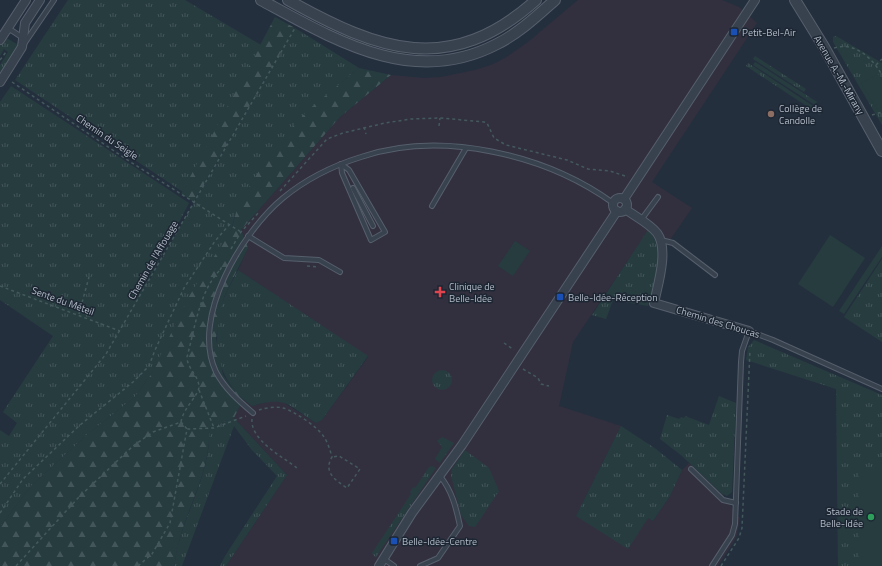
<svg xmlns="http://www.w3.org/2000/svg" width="882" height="566" viewBox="0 0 882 566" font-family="'Titillium Web',sans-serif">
<defs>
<pattern id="grass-tufts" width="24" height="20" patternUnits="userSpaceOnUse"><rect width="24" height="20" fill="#263c3f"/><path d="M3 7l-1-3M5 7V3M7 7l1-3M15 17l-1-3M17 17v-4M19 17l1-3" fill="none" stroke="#435659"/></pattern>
<pattern id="forest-firs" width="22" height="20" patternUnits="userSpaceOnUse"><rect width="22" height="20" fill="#263c3f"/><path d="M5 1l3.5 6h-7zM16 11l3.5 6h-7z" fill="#435659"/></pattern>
</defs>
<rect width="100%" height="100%" fill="#242f3e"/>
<polygon fill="#32303f" points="578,0 722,0 739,7 757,23 652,182 692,208 659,256 656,240 648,231 573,342 559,406 621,426 576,516 648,518 653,521 670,496 682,470 689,463 722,494 740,518 737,535 733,543 718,566 226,566 287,475 234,418 243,399 252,406 270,401 281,401 316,423 322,420 368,357 238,270 248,248 241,230 340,117 391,75 424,78 441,77 475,70 491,65 505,58 528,42"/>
<g fill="url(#grass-tufts)">
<polygon points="68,0 185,0 261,45 183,192 15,80"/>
<path d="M295,28L359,68C315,104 284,132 253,181C244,196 235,210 232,228L152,373L135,397L89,433L31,486L0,527V430L9,436L17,423L3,412L53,336L0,300V102L11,86L189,203L142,293Z"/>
<polygon points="836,36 882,63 882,125 833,42 833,37"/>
<polygon points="5,37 20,46 2,72 0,71 0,65 8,52 4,49 0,56 0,45"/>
<polygon points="755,56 806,89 804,92 753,59"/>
<polygon points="755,62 817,102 815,105 753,65"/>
<polygon points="748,63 822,112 820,115 746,66"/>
<path d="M648,230C668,251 654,282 648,306L613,300L606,319L592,315Z"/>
<polygon points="882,259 882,342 844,317"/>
<path d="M238,270L368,356L322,420L316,423C287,405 287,396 252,406C214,379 211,340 224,298C228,288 234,279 238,270Z"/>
<polygon points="754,340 882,395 882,566 838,566 836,389 746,360 748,347"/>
<circle cx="442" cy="380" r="10"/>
<polygon points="719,396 736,403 732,492 727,496 722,494 682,456 660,439 667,415 679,419 681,417 684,418 685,416 709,425"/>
<path d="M234,418L287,475L226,566H220L225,556L277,476L251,449L234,426L182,566H174C176,558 176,550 179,542C189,505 212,467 209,428Z"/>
<polygon points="621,426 656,449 682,470 670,496 653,521 648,518 628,549 576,516"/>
<polygon points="442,437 454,443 440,463 435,459 442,447 437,441"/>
<polygon points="465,450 489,468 499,491 475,527 469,526 461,515 451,475 452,469"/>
<polygon points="432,466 436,468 376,557 374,556 372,553 411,494 410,492 413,487 415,488 429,467"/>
</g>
<g fill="url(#forest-firs)">
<polygon points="275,17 295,28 194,202 181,194"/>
<path d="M359,68L391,75L340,117L241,230L248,248L224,297L216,338L223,375L230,385L243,399L234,418L209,428C212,467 188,505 179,542C176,550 176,558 174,566H0V527L31,486L89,433L135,397L152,373L188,298L232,228L238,205L265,161L286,134L308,110Z"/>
</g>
<g fill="#263c3f">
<polygon points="878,74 882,80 882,107 877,110 861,83"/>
<polygon points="830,235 865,258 833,307 798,284"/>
<polygon points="515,241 530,251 513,276 498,266"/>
<polygon points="882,246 882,257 844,314 839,311"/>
<rect x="859" y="469" width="23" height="97"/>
</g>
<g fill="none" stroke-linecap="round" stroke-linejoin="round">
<defs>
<g id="service">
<polyline points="7,31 11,30 23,38"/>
<polyline points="24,44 54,0"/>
<polygon points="341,164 349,170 385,232 371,240 342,173"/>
<polyline points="353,188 373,226"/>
<polyline points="432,206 466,148"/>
<polyline points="641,220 658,197"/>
<polyline points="248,236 284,258 319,260 340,272"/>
<polyline points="661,240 673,243 715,275"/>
<path d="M253,413C239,401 225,389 216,372C190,318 242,232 283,198C306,179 332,166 361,157C441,130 545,154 613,203"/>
<polyline points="691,469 723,500 736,503"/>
<polyline points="384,559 394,566"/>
<path d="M420,566L438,558L460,526C456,507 452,491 440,476"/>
<polyline points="712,566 732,535 735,524 741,362 742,351 749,331 773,340 882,389"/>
</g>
<g id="minor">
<polyline points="0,40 26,0"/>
<polyline points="0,82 22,47 25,23 40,0"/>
<circle cx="620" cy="205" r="7"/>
<polyline points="624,199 755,0"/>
<path d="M625,209C636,217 649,223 657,233C669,249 658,284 654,303L749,331"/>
<polyline points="379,566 412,513 462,445 617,211"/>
</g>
<g id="tertiary">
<path d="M261,0C335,40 413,88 497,44C519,33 537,16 555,0"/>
<path d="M288,0C379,51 450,77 536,0"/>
<polyline points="795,0 824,47 882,151"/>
</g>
</defs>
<use href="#service" stroke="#565f6c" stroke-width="6"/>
<use href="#minor" stroke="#565f6c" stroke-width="10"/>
<use href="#tertiary" stroke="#565f6c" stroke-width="12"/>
<g stroke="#44595c" stroke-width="1.5" stroke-dasharray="3 3" stroke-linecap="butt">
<path d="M834,48C855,41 873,59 882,75"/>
<polyline points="0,60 6,52"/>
<polyline points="876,65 882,59"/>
<polyline points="12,82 129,161 241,232"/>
<polyline points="872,115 882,112"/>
<polyline points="439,126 440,118"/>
<polyline points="364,127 366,134"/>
<polyline points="280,191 327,139 343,133 385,123 411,119 441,118 484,122 487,123 494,138 506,145 567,160 588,169 610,171 628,177"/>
<polyline points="231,249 241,232 260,211"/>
<polyline points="307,266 319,267"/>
<polyline points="220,270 223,265"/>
<polyline points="0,286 120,331"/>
<polyline points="79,314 89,277"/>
<polyline points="504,343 514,350"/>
<polyline points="523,369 538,378 541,384 549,386"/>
<polyline points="199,390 214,428"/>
<path d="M259,410C266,408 276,406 283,408C294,411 318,427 324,437C328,443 330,450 332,457C323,472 335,480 347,488L360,469L339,456L332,457"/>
<path d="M252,419C250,440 283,457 297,468"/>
<polyline points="181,422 187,429"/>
<polyline points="0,484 106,354 295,28"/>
<polyline points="0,513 23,479 80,425 133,382 149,366 155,350 184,288 215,241 229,225"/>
<path d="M16,566L79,497L133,446L153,432L181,422C183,408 200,394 199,386C198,375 187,368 187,357C195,328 199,292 220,270"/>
<polyline points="138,566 152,554 170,523 187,429 214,428 246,416"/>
<polyline points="721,566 739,538 742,528 750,350"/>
</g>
<use href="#service" stroke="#38414e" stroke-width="4"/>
<use href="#minor" stroke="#38414e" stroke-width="8"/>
<use href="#tertiary" stroke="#38414e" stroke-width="10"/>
</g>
<g fill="#1a4fb4" stroke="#1d2633" stroke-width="1.5">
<rect x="730" y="28" width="8" height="8" rx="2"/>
<rect x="556" y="293" width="8" height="8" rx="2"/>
<rect x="390" y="537" width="8" height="8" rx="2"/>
</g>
<circle fill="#8d6e63" stroke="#1d2633" stroke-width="1.5" cx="771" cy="114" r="4"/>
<path fill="#e0444e" stroke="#1d2633" stroke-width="1.5" d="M438 286h4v4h4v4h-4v4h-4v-4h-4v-4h4z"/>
<circle fill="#2e9e5b" stroke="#1d2633" stroke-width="1.5" cx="871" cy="517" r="4"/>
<g text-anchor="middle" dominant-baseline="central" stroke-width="3" stroke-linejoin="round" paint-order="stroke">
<g font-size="10" fill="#b4bcc9" stroke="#1d2633" text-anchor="start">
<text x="742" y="32">Petit-Bel-Air</text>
<text x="779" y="108">Collège de<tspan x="779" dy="12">Candolle</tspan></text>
<text x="449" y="286">Clinique de<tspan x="449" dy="12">Belle-Idée</tspan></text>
<text x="568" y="297">Belle-Idée-Réception</text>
<text x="863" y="511" text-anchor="end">Stade de<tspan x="863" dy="12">Belle-Idée</tspan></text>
<text x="402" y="541">Belle-Idée-Centre</text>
</g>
<g font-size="10" fill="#b4bcc9" stroke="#1d2633">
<text transform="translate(839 75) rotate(60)">Avenue A.-M.-Mirany</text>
<text transform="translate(107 137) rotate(34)">Chemin du Seigle</text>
<text transform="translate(153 260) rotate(-60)">Chemin de l'Affouage</text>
<text transform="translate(63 301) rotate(20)">Sente du Méteil</text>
<text transform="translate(718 322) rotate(17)">Chemin des Choucas</text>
</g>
</g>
</svg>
